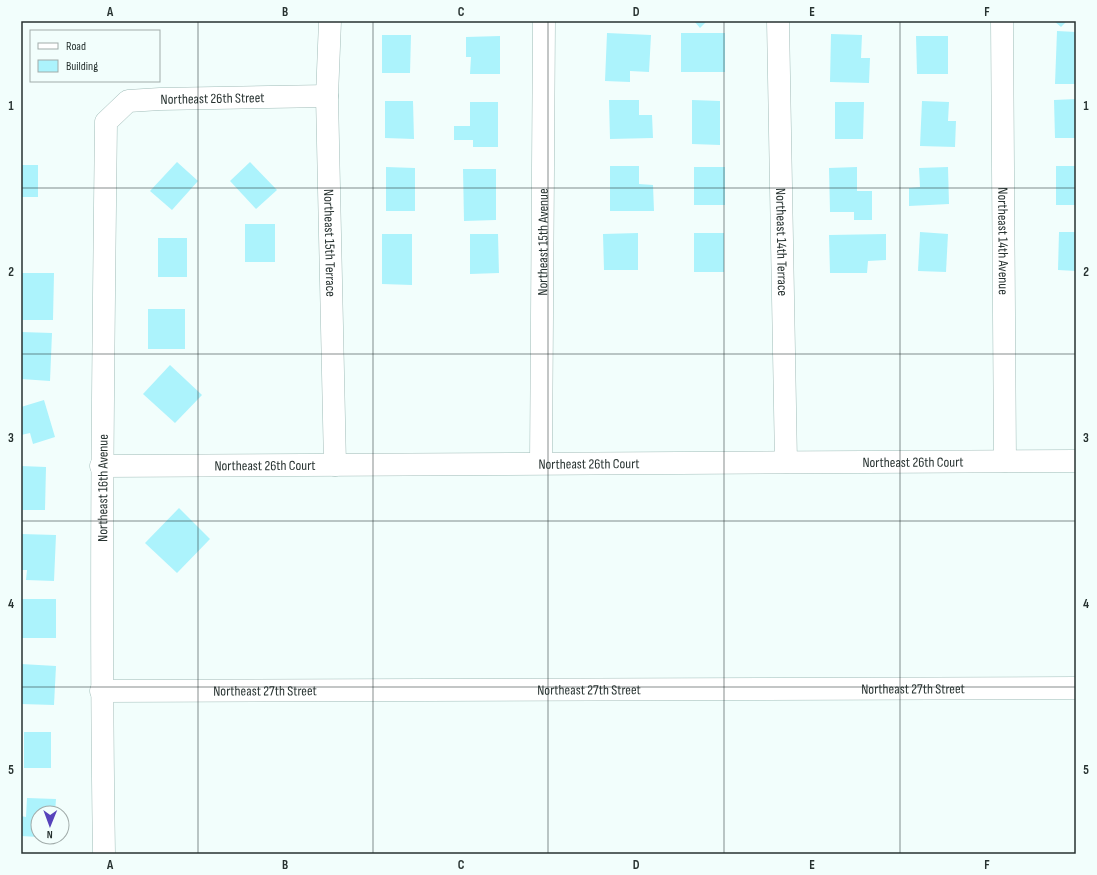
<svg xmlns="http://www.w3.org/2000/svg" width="1097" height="875" viewBox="0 0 1097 875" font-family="'Sofia Sans Condensed',sans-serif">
<rect width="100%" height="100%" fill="#f2fefc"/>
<g fill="#acf3fc">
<polygon points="694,21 707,21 700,28"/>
<polygon points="1054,21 1067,21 1061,27"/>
<polygon points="1057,31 1076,32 1076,84 1055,84"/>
<polygon points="607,33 651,35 649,72 630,71 630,82 605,81"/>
<rect x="681" y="33" width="44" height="39"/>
<polygon points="831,34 862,35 861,58 870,58 869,83 830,82"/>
<polygon points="382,35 411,35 410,73 382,73"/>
<polygon points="500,36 500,74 470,74 471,57 466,57 466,37"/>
<polygon points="916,36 948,36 948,74 917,74"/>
<polygon points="1076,99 1076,138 1055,138 1054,100"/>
<polygon points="609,100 639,100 639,115 652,115 653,138 610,139"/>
<polygon points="692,100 720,101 720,145 692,144"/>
<polygon points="385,101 413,101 414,139 385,138"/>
<polygon points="922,101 949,102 948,121 956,121 955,147 920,146"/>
<polygon points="470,102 498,102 498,147 473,147 473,140 454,140 454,126 470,126"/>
<polygon points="835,102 864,102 863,139 835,139"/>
<polygon points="177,162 198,181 172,210 150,191"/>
<polygon points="250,162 277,190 256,209 230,181"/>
<rect x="21" y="165" width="17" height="32"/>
<polygon points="610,166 639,166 639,184 653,185 654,211 610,211"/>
<rect x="1056" y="166" width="20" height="39"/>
<polygon points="386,167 415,168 415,211 386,211"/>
<rect x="694" y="167" width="31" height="38"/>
<polygon points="857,167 857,191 872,191 872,220 854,220 854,212 830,212 829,168"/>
<polygon points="948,167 949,204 909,206 909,188 920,187 919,168"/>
<polygon points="463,169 496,169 496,220 464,221"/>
<rect x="245" y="224" width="30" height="38"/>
<polygon points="920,232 948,234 946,272 918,271"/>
<polygon points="1059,232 1076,232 1076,271 1058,270"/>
<polygon points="638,233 638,270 604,270 603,234"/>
<rect x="694" y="233" width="30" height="39"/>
<polygon points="382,234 412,234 412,285 382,284"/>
<polygon points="470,234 498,234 499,273 470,274"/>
<polygon points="886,234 886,260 868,261 867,273 830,273 829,235"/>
<rect x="158" y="238" width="29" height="39"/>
<polygon points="21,273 54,273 53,320 21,320"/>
<rect x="148" y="309" width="37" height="40"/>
<polygon points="21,332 52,333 50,381 21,379"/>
<polygon points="170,365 202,395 175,423 143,394"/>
<polygon points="44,400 55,437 33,444 30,433 21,435 21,407"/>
<polygon points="21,466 46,467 45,510 21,510"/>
<polygon points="179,508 210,539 177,573 145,543"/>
<polygon points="21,534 56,535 54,581 26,580 27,570 21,570"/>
<rect x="21" y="599" width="35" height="39"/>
<polygon points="21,664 56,666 54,705 21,704"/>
<rect x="24" y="732" width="27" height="36"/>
<polygon points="27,798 56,799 55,813 38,813 38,837 21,836 21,816 26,817"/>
</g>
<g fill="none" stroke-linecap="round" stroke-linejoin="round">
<defs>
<g id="minor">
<path id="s1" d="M330,21L327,96L335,465"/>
<path id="s2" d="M778,21L786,462"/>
<path id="s3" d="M1002,21L1005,461"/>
<path id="s4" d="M541,463L544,21"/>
<path id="s5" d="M101,466L1076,461"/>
<path id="s6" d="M101,691L1076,688"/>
<path id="s7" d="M104,854C100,610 103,366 106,122L128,101L160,99L327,96"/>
</g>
</defs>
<use href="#minor" stroke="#a1bdb9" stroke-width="23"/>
<use href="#minor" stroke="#fff" stroke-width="22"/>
</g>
<path fill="none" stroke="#273230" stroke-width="1" stroke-opacity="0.55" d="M198,21V854M373,21V854M548,21V854M724,21V854M900,21V854M21,188H1076M21,354H1076M21,521H1076M21,687H1076"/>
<g text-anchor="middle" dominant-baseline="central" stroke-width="3" stroke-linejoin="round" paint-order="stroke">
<g font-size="14" fill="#273230" stroke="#f2fefc">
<text stroke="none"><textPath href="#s7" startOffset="847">Northeast 26th Street</textPath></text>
<text stroke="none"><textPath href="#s2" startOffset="221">Northeast 14th Terrace</textPath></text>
<text stroke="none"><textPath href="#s3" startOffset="220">Northeast 14th Avenue</textPath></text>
<text stroke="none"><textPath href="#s4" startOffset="221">Northeast 15th Avenue</textPath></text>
<text stroke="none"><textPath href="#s1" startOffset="222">Northeast 15th Terrace</textPath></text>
<text stroke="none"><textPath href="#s5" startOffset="812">Northeast 26th Court</textPath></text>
<text stroke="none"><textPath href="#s5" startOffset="488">Northeast 26th Court</textPath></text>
<text stroke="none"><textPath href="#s5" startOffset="164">Northeast 26th Court</textPath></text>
<text stroke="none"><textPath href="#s7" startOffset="366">Northeast 16th Avenue</textPath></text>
<text stroke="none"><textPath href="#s6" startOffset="812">Northeast 27th Street</textPath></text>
<text stroke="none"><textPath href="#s6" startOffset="488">Northeast 27th Street</textPath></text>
<text stroke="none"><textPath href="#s6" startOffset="164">Northeast 27th Street</textPath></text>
</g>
</g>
<rect width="1097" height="875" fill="none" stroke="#f2fefc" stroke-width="44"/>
<rect x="30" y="30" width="130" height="52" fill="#f2fefc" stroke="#a1acaa"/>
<rect x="38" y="43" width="20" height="6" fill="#ffffff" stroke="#a1acaa"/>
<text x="66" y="50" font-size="12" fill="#273230">Road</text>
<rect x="38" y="60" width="20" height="12" fill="#acf3fc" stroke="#a1acaa"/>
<text x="66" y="70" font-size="12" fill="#273230">Building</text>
<g transform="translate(50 825) rotate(181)"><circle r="19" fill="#f2fefc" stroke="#a1acaa"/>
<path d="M0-3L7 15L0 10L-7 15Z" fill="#5643bb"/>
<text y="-6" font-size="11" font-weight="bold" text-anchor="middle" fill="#273230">N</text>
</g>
<rect x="22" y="22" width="1053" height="831" fill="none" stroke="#273230" stroke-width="1.5"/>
<g font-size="13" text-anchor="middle" font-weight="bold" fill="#273230">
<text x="110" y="16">A</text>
<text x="285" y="16">B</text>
<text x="461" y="16">C</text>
<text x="636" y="16">D</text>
<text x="812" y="16">E</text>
<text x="987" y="16">F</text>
<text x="11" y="110">1</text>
<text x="1086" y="110">1</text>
<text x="11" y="276">2</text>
<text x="1086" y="276">2</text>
<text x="11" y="442">3</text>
<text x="1086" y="442">3</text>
<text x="11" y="608">4</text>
<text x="1086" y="608">4</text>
<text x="11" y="774">5</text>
<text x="1086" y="774">5</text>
<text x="110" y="869">A</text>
<text x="285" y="869">B</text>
<text x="461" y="869">C</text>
<text x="636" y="869">D</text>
<text x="812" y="869">E</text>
<text x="987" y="869">F</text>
</g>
</svg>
